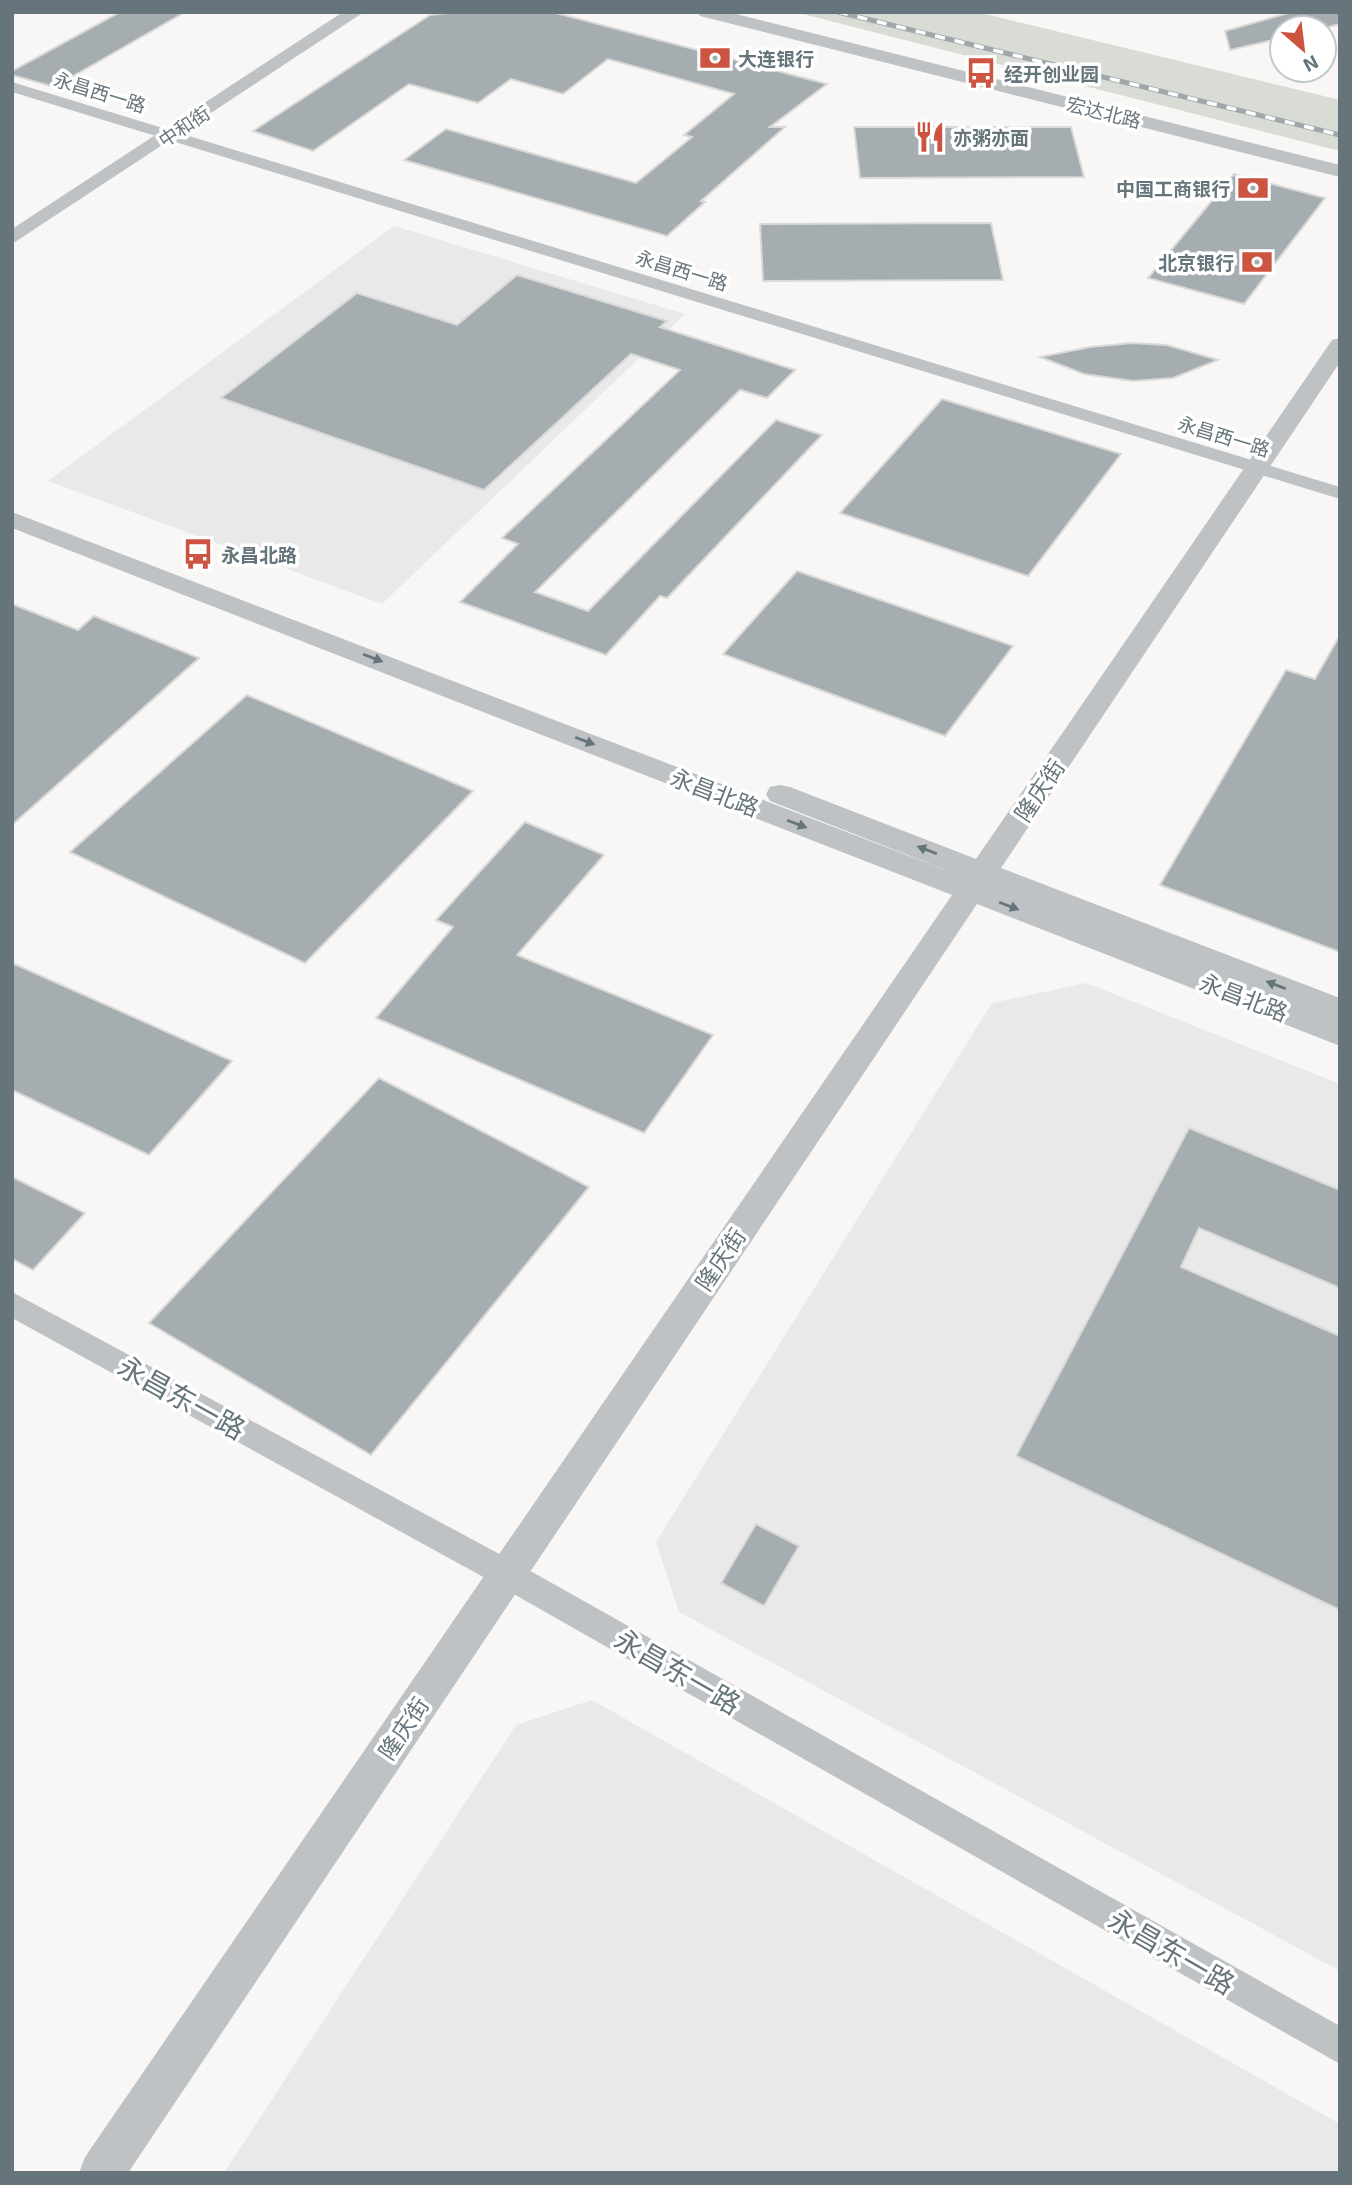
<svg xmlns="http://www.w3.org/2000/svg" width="1352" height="2185" viewBox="0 0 1352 2185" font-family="'Exo 2','Noto Sans SC',sans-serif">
<rect width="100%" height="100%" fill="#f8f7f5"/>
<g fill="#e8e9e8">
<polygon points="394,226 685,314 382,604 48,481"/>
<polygon points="1086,983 1340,1084 1340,1971 679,1612 656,1542 992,1003"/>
<polygon points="592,1700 1340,2124 1340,2173 224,2173 516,1725"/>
</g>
<polygon fill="#d8dcd5" points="795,12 977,12 1340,100 1340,151"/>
<g fill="#a5adb1" stroke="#d9d9d8" stroke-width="2">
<polygon points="120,12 185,12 54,87 12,75 12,71"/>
<polygon points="458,12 552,12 827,84 770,127 785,127 701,201 705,202 667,236 404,160 446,129 636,183 692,137 684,135 734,94 608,59 563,94 511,79 478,103 409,84 313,151 253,131 430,15"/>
<polygon points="1292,12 1340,12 1340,24 1324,28 1282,28 1282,38 1230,50 1225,31"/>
<polygon points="854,127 1071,127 1084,177 860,178"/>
<polygon points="1234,174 1325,198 1244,304 1148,278"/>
<polygon points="991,223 1003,280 763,281 760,224"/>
<polygon points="517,275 667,321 660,327 795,370 767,398 740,390 535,592 588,611 776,420 822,435 667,598 660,596 606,655 460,602 518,544 502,538 680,370 631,354 484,490 221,398 357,293 457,325"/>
<polygon points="1132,343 1167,345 1218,360 1173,378 1133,381 1084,374 1040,357 1090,347"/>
<polygon points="942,399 1121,454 1028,576 840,513"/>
<polygon points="797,571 1013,646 945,736 723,654"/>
<polygon points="12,604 78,630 94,616 199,658 12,825"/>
<polygon points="1340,635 1340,952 1160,885 1286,670 1315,679"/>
<polygon points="247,695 473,791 305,963 70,852"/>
<polygon points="525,822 604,855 517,955 713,1035 644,1133 376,1018 453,927 436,920"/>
<polygon points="12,963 232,1061 149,1155 12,1090"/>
<polygon points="379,1078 589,1187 371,1455 149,1323"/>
<polygon points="1189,1128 1340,1190 1340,1288 1199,1228 1181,1267 1340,1336 1340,1610 1016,1456"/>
<polygon points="12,1177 85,1213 33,1270 12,1259"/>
<polygon points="756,1524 799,1546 764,1606 721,1583"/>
</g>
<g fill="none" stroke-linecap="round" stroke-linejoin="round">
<g fill="#bec2c4" fill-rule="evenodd">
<polygon points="12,82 1340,487 1340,499 12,92"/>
<polygon points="12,1292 518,1564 1340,2026 1340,2064 496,1584 12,1318"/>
</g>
<g fill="#bec2c4" fill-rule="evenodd">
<polygon points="343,12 364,12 12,244 12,229"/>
<polygon points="697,12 728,12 1340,165 1340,177 700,16"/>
<polygon points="1340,338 1340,362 1001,868 1340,998 1340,1046 977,904 128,2173 79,2173 85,2157 952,895 12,528 12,512 964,877 770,801 766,794 770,787 780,785 790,787 976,859 1332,340"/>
</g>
<defs>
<polyline id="rail" points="838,12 1340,135"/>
</defs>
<use href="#rail" stroke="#a0a7aa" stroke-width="5"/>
<use href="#rail" stroke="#fff" stroke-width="3.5" stroke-dasharray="10" stroke-linecap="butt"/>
</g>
<defs><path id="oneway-solid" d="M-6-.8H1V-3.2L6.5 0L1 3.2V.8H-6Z" transform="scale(1.75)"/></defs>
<g fill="#66757c">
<use href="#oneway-solid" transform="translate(373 658) rotate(21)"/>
<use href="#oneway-solid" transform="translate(585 741) rotate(21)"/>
<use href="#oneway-solid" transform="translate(797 824) rotate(21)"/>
<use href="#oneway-solid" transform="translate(927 850) rotate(-159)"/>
<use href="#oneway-solid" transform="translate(1009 906) rotate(21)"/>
<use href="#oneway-solid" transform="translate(1276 985) rotate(-159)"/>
</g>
<defs>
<symbol id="bank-bare" viewBox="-9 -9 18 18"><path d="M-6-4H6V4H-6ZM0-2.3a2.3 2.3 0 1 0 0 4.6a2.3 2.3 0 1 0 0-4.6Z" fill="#cc5441" stroke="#fff" stroke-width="2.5" paint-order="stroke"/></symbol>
<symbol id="bus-bare" viewBox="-9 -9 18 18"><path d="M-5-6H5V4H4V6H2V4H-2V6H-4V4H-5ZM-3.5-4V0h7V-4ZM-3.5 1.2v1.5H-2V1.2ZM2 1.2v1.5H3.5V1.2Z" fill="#cc5441" stroke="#fff" stroke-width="2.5" paint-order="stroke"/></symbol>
<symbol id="restaurant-bare" viewBox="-9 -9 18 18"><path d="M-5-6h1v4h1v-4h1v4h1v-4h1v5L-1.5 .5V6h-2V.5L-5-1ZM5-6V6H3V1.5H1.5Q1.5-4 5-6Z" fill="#cc5441" stroke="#fff" stroke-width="2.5" paint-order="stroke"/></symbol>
</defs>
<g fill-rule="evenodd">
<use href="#bank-bare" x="693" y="36" width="44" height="44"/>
<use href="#bus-bare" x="959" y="51" width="44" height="44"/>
<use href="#restaurant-bare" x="908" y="115" width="44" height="44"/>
<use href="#bank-bare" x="1231" y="166" width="44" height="44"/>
<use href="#bank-bare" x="1235" y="240" width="44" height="44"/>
<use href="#bus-bare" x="176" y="532" width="44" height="44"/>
</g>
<g text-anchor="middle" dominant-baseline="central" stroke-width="7" stroke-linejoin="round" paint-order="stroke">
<g font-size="19" font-weight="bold" fill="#66757c" stroke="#fff" text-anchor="start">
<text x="738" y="58">大连银行</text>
<text x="1004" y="73">经开创业园</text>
<text x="953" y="137">亦粥亦面</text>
<text x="1230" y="188" text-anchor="end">中国工商银行</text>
<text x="1234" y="262" text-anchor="end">北京银行</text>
<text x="221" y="554">永昌北路</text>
</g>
<g font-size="19" fill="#66757c" stroke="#fff">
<text transform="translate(100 92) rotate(17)">永昌西一路</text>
<text transform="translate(1104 112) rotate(14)">宏达北路</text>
<text transform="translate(184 126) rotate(-34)">中和街</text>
<text transform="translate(682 270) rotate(17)">永昌西一路</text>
<text transform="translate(1224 436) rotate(17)">永昌西一路</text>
</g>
<g font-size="23" fill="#66757c" stroke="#fff">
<text transform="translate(1039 790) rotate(-56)">隆庆街</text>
<text transform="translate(715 792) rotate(21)">永昌北路</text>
<text transform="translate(1244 997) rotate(21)">永昌北路</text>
<text transform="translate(720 1259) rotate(-56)">隆庆街</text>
<text transform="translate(403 1728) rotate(-56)">隆庆街</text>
</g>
<g font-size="28" fill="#66757c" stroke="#fff">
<text transform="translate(182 1397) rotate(29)">永昌东一路</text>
<text transform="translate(678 1671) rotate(30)">永昌东一路</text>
<text transform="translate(1172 1951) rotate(30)">永昌东一路</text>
</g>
</g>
<rect width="1352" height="2185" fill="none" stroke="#66757c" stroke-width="28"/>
<g transform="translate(1303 49) rotate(152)"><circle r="33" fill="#ffffff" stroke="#c2c8cb" stroke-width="2"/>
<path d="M0-5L12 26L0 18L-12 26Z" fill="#cc5441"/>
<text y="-10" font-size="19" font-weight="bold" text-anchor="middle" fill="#66757c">N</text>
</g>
</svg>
